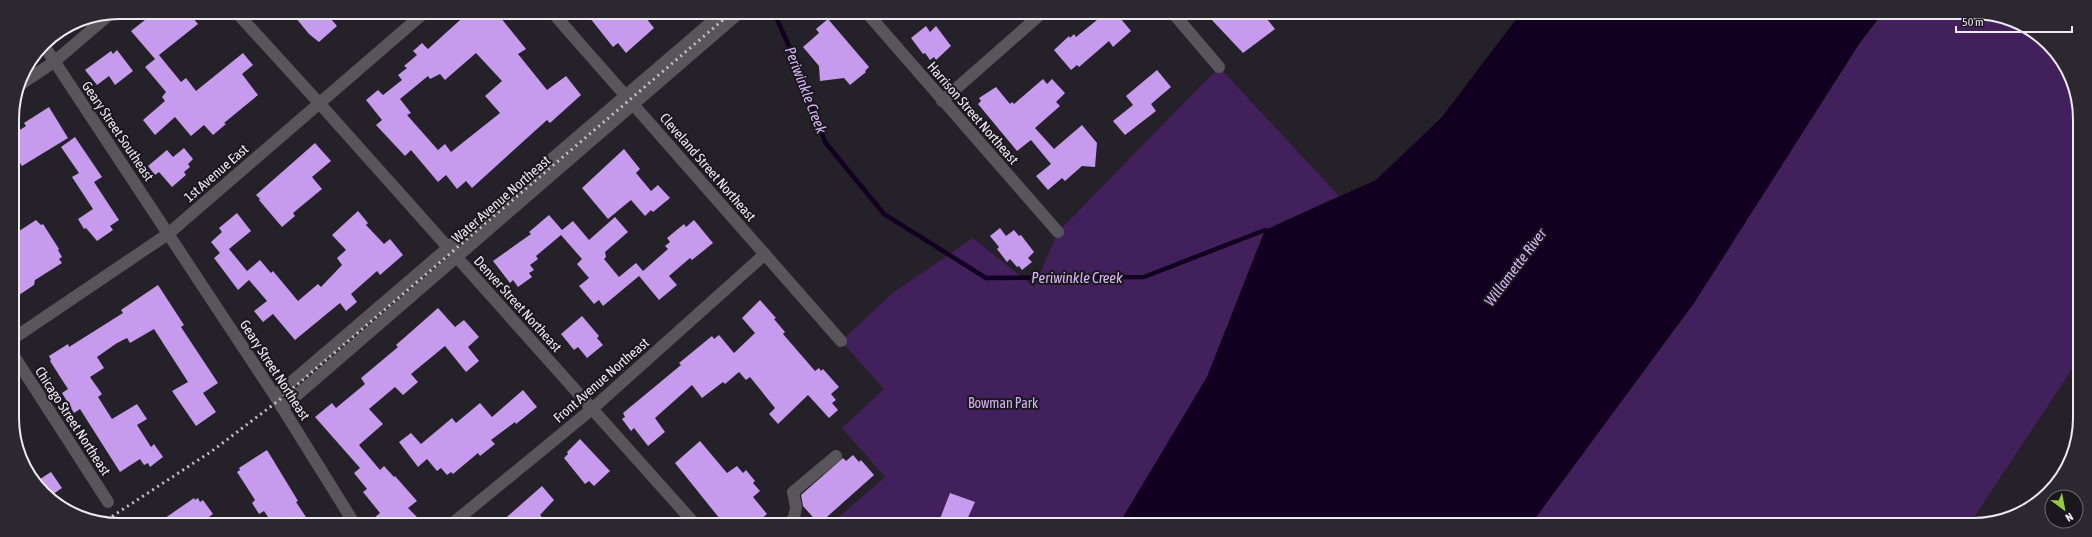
<svg xmlns="http://www.w3.org/2000/svg" width="2092" height="537" viewBox="0 0 2092 537" font-family="'Asap Condensed',sans-serif">
<rect width="100%" height="100%" fill="#252129"/>
<g fill="#42205b">
<polygon points="1882,14 1994,14 2049,43 2078,98 2078,360 1969,525 1531,524 1694,303 1859,44"/>
<polygon points="1219,67 1339,196 1265,230 1207,377 1119,524 831,524 885,477 842,428 884,389 841,341 894,292 973,238 1034,287 1058,232"/>
</g>
<polygon fill="#11001f" points="1520,14 1882,14 1859,44 1694,303 1531,524 1119,524 1207,377 1265,230 1376,180 1442,117"/>
<g fill="none" stroke-linecap="round" stroke-linejoin="round">
<polyline stroke="#11001f" stroke-width="4.5" points="776,17 797,64 825,142 884,214 986,278 1144,277 1265,230 1269,233"/>
</g>
<g fill="#c69aed" fill-rule="evenodd">
<polygon points="155,12 188,12 198,24 159,55 181,82 186,78 196,91 243,53 253,65 242,74 258,95 224,123 226,124 213,135 204,125 191,136 175,117 155,135 143,120 165,101 162,97 166,92 145,67 155,59 131,31"/>
<polygon points="291,12 325,12 337,26 319,42 309,34"/>
<path d="M469,12H496L526,49L518,54L547,90L566,76L581,95L550,123L547,120L472,188L466,181L457,189L446,175L438,182L411,150L405,156L376,125L382,120L366,100L378,90L383,95L402,80L398,75L407,68L404,66L417,55L413,51L422,43L428,49ZM476,53L502,81L485,96L500,113L451,152L445,144L438,150L407,115L411,113L400,99L428,76L430,79L440,74L445,80Z"/>
<polygon points="586,13 642,13 654,28 626,53 618,43 613,47"/>
<polygon points="1091,13 1116,13 1131,31 1113,47 1109,41 1079,67 1077,65 1071,70 1054,50 1069,36 1070,38 1074,34 1076,37 1097,20"/>
<polygon points="1218,13 1262,13 1275,29 1243,53 1211,19"/>
<polygon points="828,19 869,67 865,71 866,72 850,85 844,78 820,81 819,66 803,47 819,33 816,29"/>
<polygon points="926,26 930,32 936,26 951,46 936,60 934,57 930,60 925,53 923,54 911,38"/>
<polygon points="117,50 133,71 115,85 109,76 97,85 85,70 111,51 113,54"/>
<polygon points="1157,70 1171,87 1151,104 1156,111 1125,135 1113,121 1133,105 1126,96"/>
<polygon points="1043,79 1047,84 1052,79 1065,93 1056,102 1060,106 1035,128 1054,149 1082,125 1097,143 1095,167 1082,166 1065,181 1062,178 1048,190 1036,176 1051,164 1031,140 1017,151 978,104 981,101 979,98 996,87 1010,104 1012,102 1014,104"/>
<polygon points="49,107 68,138 22,166 18,160 13,164 12,135 26,126 24,123"/>
<polygon points="75,137 102,177 94,182 119,220 110,226 113,230 97,241 86,228 84,229 78,219 93,209 72,177 79,173 61,147"/>
<polygon points="315,143 331,161 312,177 322,189 293,213 295,216 282,227 259,200 260,199 256,195"/>
<polygon points="184,148 193,159 188,164 190,167 184,172 186,175 172,187 159,172 155,175 148,166 167,150 173,157"/>
<polygon points="624,149 640,169 636,173 651,191 658,185 670,198 653,212 651,210 645,216 631,200 608,219 582,188"/>
<polygon points="358,211 368,223 366,225 384,244 390,239 403,255 380,275 377,271 351,294 357,302 346,311 340,303 295,340 273,314 263,322 254,311 267,301 249,280 238,290 214,258 220,253 211,242 222,232 219,228 237,213 251,231 229,249 247,271 260,260 271,273 273,271 298,301 318,284 321,287 342,265 337,258 346,250 332,235"/>
<polygon points="549,215 562,230 573,221 589,240 615,217 628,232 605,252 606,257 604,259 619,277 636,263 643,271 668,249 665,246 670,242 667,238 684,224 686,227 694,220 713,243 692,260 690,258 669,276 677,285 659,300 639,276 603,306 599,300 594,304 579,286 589,278 577,264 582,259 561,235 536,256 538,259 530,265 534,270 529,273 532,277 518,287 513,280 510,283 493,261 531,234 529,232"/>
<polygon points="36,220 41,225 43,224 59,249 58,250 62,257 59,259 62,263 35,280 34,285 13,299 13,235"/>
<polygon points="1000,228 1006,236 1014,230 1019,236 1021,235 1034,252 1028,258 1032,262 1022,270 1019,266 1017,267 1010,259 1007,262 997,249 999,247 990,236"/>
<polygon points="158,285 184,325 181,327 218,383 203,393 216,412 196,426 172,391 188,382 154,329 130,343 127,338 117,343 97,357 104,368 90,377 102,394 98,397 112,419 137,404 147,419 137,425 151,447 154,444 163,457 150,467 148,463 144,465 140,459 120,472 80,409 74,413 62,393 68,389 50,361 51,360 49,356 68,344 69,347 123,313 121,310"/>
<polygon points="760,300 776,318 774,319 785,332 783,334 815,371 819,368 821,371 823,369 839,387 831,394 836,400 832,403 838,410 829,418 808,395 778,424 769,414 775,408 750,377 746,380 739,372 725,384 723,382 702,398 692,385 655,418 665,432 648,446 634,428 631,431 622,419 625,417 623,413 681,365 679,363 712,336 714,339 719,335 734,353 755,333 742,318"/>
<polygon points="438,308 455,327 464,320 479,337 468,347 479,361 466,372 445,346 411,374 418,382 403,395 395,387 369,409 383,424 359,445 380,470 384,466 394,477 395,476 417,501 408,508 417,517 410,523 368,523 380,513 363,492 367,489 354,473 360,468 315,417 332,403 336,408 365,384 361,378 398,347 396,345"/>
<polygon points="582,316 599,336 597,338 603,345 587,358 578,347 574,350 561,334"/>
<polygon points="523,390 537,407 516,424 515,422 491,440 495,444 480,456 478,453 453,474 451,472 447,475 441,468 437,471 427,459 418,467 399,442 411,433 421,444 452,418 456,423 480,403 492,417"/>
<polygon points="580,439 610,471 594,486 589,481 585,484 564,458 568,454 567,452"/>
<polygon points="700,441 727,473 737,466 743,473 746,470 755,481 753,483 760,491 753,497 767,514 755,524 724,524 675,463"/>
<polygon points="267,450 298,501 296,502 310,523 292,523 290,520 284,523 272,523 264,511 259,514 252,503 255,500 237,472 240,470 239,468"/>
<polygon points="853,455 859,462 861,460 874,475 819,524 803,506 801,495 843,458 846,461"/>
<polygon points="51,472 62,488 49,497 43,494 37,481"/>
<polygon points="542,486 554,500 540,515 547,523 500,523"/>
<polygon points="950,493 975,502 965,524 938,524"/>
<polygon points="194,498 195,500 198,498 200,502 203,500 213,514 201,523 158,523"/>
</g>
<g fill="none" stroke-linecap="round" stroke-linejoin="round">
<g stroke="#58565b" stroke-width="12">
<polyline points="236,12 320,104 694,523"/>
<polyline points="552,12 841,341"/>
<polyline points="867,13 1058,232"/>
<polyline points="1173,13 1219,67"/>
<polyline points="43,44 275,396 354,523"/>
<polyline points="18,86 54,62 110,14"/>
<polyline points="942,101 1042,13"/>
<polyline points="14,338 168,234 425,12"/>
<polyline points="14,356 108,502"/>
<polyline points="275,396 722,13"/>
<polyline points="282,408 739,13"/>
<polyline points="453,523 592,409 765,254"/>
<polyline points="788,524 794,518 796,507 793,492 836,456"/>
</g>
<polyline stroke="#c4c1c7" stroke-width="3" stroke-dasharray="2 4" stroke-linecap="butt" points="102,523 212,451 278,401 731,13"/>
</g>
<g text-anchor="middle" dominant-baseline="central" stroke-width="4" stroke-linejoin="round" paint-order="stroke">
<g font-size="14" fill="#edeaf0" stroke="#1b171f">
<text transform="translate(973 113) rotate(49)">Harrison Street Northeast</text>
<text transform="translate(118 131) rotate(56)">Geary Street Southeast</text>
<text transform="translate(708 167) rotate(49)">Cleveland Street Northeast</text>
<text transform="translate(216 173) rotate(-41)">1st Avenue East</text>
<text transform="translate(501 199) rotate(-41)">Water Avenue Northeast</text>
<text transform="translate(518 304) rotate(48)">Denver Street Northeast</text>
<text transform="translate(275 370) rotate(57)">Geary Street Northeast</text>
<text transform="translate(601 380) rotate(-41)">Front Avenue Northeast</text>
<text transform="translate(73 421) rotate(57)">Chicago Street Northeast</text>
</g>
<g font-size="14" fill="#d4b4f2" stroke="#1b171f">
<text x="1003" y="403">Bowman Park</text>
</g>
<g font-size="15" font-style="italic" fill="#d9b8f7" stroke="#1b171f">
<text transform="translate(806 90) rotate(69)">Periwinkle Creek</text>
<text transform="translate(1515 267) rotate(-53)">Willamette River</text>
<text x="1077" y="277">Periwinkle Creek</text>
</g>
</g>
<path d="M0 0H2092V537H0ZM119 19H1973A100 100 0 0 1 2073 119V418A100 100 0 0 1 1973 518H119A100 100 0 0 1 19 418V119A100 100 0 0 1 119 19Z" fill="#2c2830" fill-rule="evenodd"/>
<path fill="none" stroke="#edeaf0" stroke-width="2" d="M119 19H1973A100 100 0 0 1 2073 119V418A100 100 0 0 1 1973 518H119A100 100 0 0 1 19 418V119A100 100 0 0 1 119 19Z"/>
<g transform="translate(2064 509) rotate(148)"><circle r="19" fill="#1b171f" stroke="#6f6b73"/>
<path d="M0-3L7 15L0 10L-7 15Z" fill="#95cc3a"/>
<text y="-6" font-size="11" font-weight="bold" text-anchor="middle" fill="#edeaf0">N</text>
</g>
<path d="M1956 26v6h116v-6" fill="none" stroke="#edeaf0" stroke-width="2"/>
<text x="1962" y="26" font-size="12" fill="#edeaf0" stroke="#1b171f" stroke-width="3" paint-order="stroke">50 m</text>
</svg>
